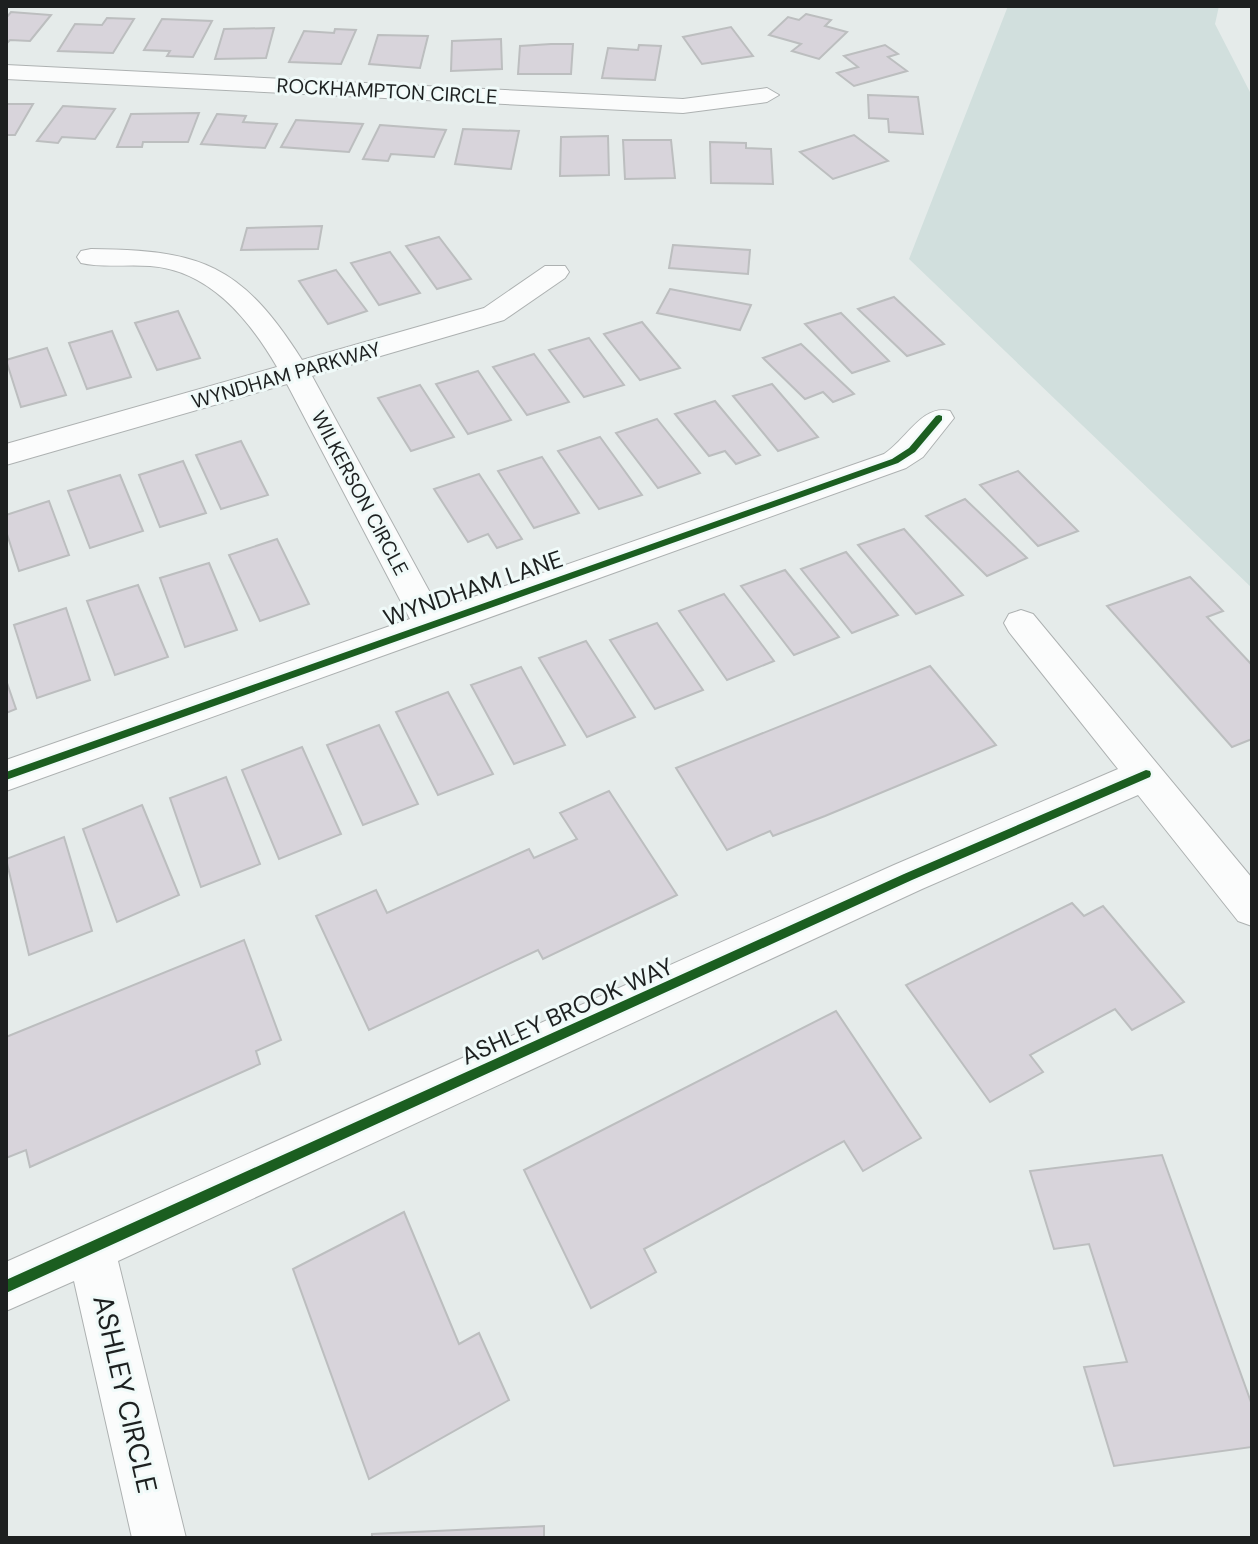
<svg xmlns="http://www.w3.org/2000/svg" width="1258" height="1544" viewBox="0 0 1258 1544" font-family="'DM Sans',sans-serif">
<rect width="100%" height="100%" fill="#e5ebea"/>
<polygon fill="#d1dfdd" points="1008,6 1219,6 1215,24 1252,96 1252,588 909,259"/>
<g fill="#d8d4db" stroke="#bcbebf" stroke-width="2">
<polygon points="11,12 51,15 30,41 10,40 6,44 6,18"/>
<polygon points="806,14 831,20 825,26 847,32 819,59 792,51 801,44 769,35 788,17 799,20"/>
<polygon points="107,18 134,19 113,53 58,51 75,24 102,25"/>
<polygon points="162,19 212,21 193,57 167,56 170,51 144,50"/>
<polygon points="731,27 753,56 702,64 683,37"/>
<polygon points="274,28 266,58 215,59 224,29"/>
<polygon points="335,29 356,30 341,64 289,62 304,31 334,33"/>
<polygon points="378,35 428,36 420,68 369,64"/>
<polygon points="501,39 502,69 451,71 452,41"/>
<polygon points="551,44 573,44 571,74 518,74 520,46"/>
<polygon points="639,45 661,46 655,80 602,78 608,48 638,50"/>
<polygon points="885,45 898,54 888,57 907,71 854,86 837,73 858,67 844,56"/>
<polygon points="868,95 918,97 923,134 889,132 888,119 869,118"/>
<polygon points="6,104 33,104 15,135 6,135"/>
<polygon points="63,106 115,109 95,139 62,137 58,143 37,141"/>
<polygon points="199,113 188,142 143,142 142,147 117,147 131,114"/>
<polygon points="217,114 246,116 243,122 277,124 265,148 201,144"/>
<polygon points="296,120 363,124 349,152 281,147"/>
<polygon points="380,125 446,130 434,157 391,154 388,161 363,159"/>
<polygon points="463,129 519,131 511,169 455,164"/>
<polygon points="854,135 888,161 833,179 800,152"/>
<polygon points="608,136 609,175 560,176 561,137"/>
<polygon points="623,140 671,140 675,178 625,179"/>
<polygon points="710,142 746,143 746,148 771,149 773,184 711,183"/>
<polygon points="322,226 318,249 241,250 247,228"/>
<polygon points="439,237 471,279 437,289 406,246"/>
<polygon points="673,245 750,250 748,274 669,268"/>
<polygon points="390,252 420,293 379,305 351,263"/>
<polygon points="336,270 367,311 328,324 299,281"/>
<polygon points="670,289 751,305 740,330 657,313"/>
<polygon points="894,297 944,344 907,356 858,309"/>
<polygon points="178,311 200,358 157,370 135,323"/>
<polygon points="841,313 889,361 852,373 805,324"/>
<polygon points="642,322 680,368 640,380 604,334"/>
<polygon points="112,331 131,377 87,389 69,343"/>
<polygon points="589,338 624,385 584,397 549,350"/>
<polygon points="801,344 854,394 833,402 823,392 805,399 763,358"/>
<polygon points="47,348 66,395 21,407 6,360"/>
<polygon points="534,354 569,402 527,415 493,367"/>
<polygon points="478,371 511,420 468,434 436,384"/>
<polygon points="772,384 818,437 778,451 733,396"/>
<polygon points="420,385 454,437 411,451 378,398"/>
<polygon points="715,401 760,455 736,464 725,451 709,456 675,414"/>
<polygon points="657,419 700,473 658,488 616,433"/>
<polygon points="600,437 642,495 599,509 558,451"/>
<polygon points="241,441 268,495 221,509 196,455"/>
<polygon points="542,457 579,513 534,528 498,471"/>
<polygon points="183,461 206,513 160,527 139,475"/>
<polygon points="1018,471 1078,531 1038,546 980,485"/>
<polygon points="479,474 522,539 497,548 488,534 468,542 434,489"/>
<polygon points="120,475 143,531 90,548 68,491"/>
<polygon points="965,499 1027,558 987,576 926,516"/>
<polygon points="49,501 69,555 19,571 6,531 6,515"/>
<polygon points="904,529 963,595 916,614 858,545"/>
<polygon points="277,539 309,604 260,621 229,555"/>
<polygon points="846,552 898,615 852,633 801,569"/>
<polygon points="209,563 237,630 185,647 160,578"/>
<polygon points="785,570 839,637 794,655 741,586"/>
<polygon points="1190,577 1223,611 1207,617 1252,665 1252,739 1232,747 1107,606"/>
<polygon points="138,585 168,657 115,675 87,601"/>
<polygon points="724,594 774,661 727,680 679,611"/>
<polygon points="66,608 90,680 37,698 14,625"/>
<polygon points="657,623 703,690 655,709 610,640"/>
<polygon points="586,641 635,717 587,737 539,658"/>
<polygon points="930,666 996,745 825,816 773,836 770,831 727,850 676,768"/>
<polygon points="521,667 565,745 514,764 471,685"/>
<polygon points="6,680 16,709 6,713"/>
<polygon points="448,692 493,774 438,795 396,712"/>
<polygon points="379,725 418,804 363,825 327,745"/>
<polygon points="302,747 341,834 279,859 242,770"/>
<polygon points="226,777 260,864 201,887 170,798"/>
<polygon points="609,791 677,895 543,959 538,950 369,1030 316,916 376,890 387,913 529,849 534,858 577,839 560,813"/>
<polygon points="142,805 179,895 117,922 83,829"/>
<polygon points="64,837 92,931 29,955 6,859"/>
<polygon points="1072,903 1084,916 1103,906 1184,1002 1132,1030 1115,1009 1030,1055 1043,1072 990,1102 906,985"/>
<polygon points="244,940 281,1040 256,1051 260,1064 30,1167 26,1150 6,1158 6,1037"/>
<polygon points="836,1011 921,1138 863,1171 844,1141 644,1249 656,1272 591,1308 524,1170"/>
<polygon points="1162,1155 1252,1405 1252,1447 1114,1466 1084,1367 1127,1362 1089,1244 1054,1249 1030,1171"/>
<polygon points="404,1212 459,1344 479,1333 509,1400 369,1479 293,1269"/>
<polygon points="544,1526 544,1538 372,1538 372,1534"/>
</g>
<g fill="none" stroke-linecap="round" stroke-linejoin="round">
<defs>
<g id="street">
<polygon points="6,65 683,99 767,88 779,95 767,102 683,113 6,79"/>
<path d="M91,249C201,250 241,264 302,360L484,308L545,266H565L569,272L565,278L504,320L312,376L439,609L884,454C906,440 922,404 950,411L954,418L923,457L906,468L6,791V760L410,619L287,384L6,465V444L277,367C249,319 209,270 150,266C127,264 103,268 81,263L77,257L81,251Z"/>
<polygon points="1021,610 1033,614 1252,878 1252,926 1238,921 1138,795 922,889 118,1261 186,1538 132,1538 74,1281 6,1311 6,1262 894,865 1118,769 1009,632 1004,623 1009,614"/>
</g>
</defs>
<use href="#street" stroke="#adb1b1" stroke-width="2"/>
<use href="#street" fill="#fbfcfc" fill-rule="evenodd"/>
<defs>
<g id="cycleway">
<polygon points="939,415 942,416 942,420 915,452 898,463 6,780 6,772 892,459 909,448 936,416"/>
<polygon points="1146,770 1150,771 1151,774 1150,777 912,880 6,1293 6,1280 904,874"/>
</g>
</defs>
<use href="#cycleway" stroke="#f0faf9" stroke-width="5"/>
<use href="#cycleway" fill="#1b5e20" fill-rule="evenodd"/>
</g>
<g text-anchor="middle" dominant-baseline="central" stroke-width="6" stroke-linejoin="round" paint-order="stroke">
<g font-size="20" fill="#1d2020" stroke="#f0faf9">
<text transform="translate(387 91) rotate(3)">ROCKHAMPTON CIRCLE</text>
<text transform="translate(286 375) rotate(-16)">WYNDHAM PARKWAY</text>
<text transform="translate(360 493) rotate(62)">WILKERSON CIRCLE</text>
</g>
<g font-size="24" fill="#1d2020" stroke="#f0faf9">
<text transform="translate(473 588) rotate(-19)">WYNDHAM LANE</text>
<text transform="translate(567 1011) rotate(-24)">ASHLEY BROOK WAY</text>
</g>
<g font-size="28" fill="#1d2020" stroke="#f0faf9">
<text transform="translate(125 1394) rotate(77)">ASHLEY CIRCLE</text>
</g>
</g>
<rect width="1258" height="1544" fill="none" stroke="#1d2020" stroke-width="16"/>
</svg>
